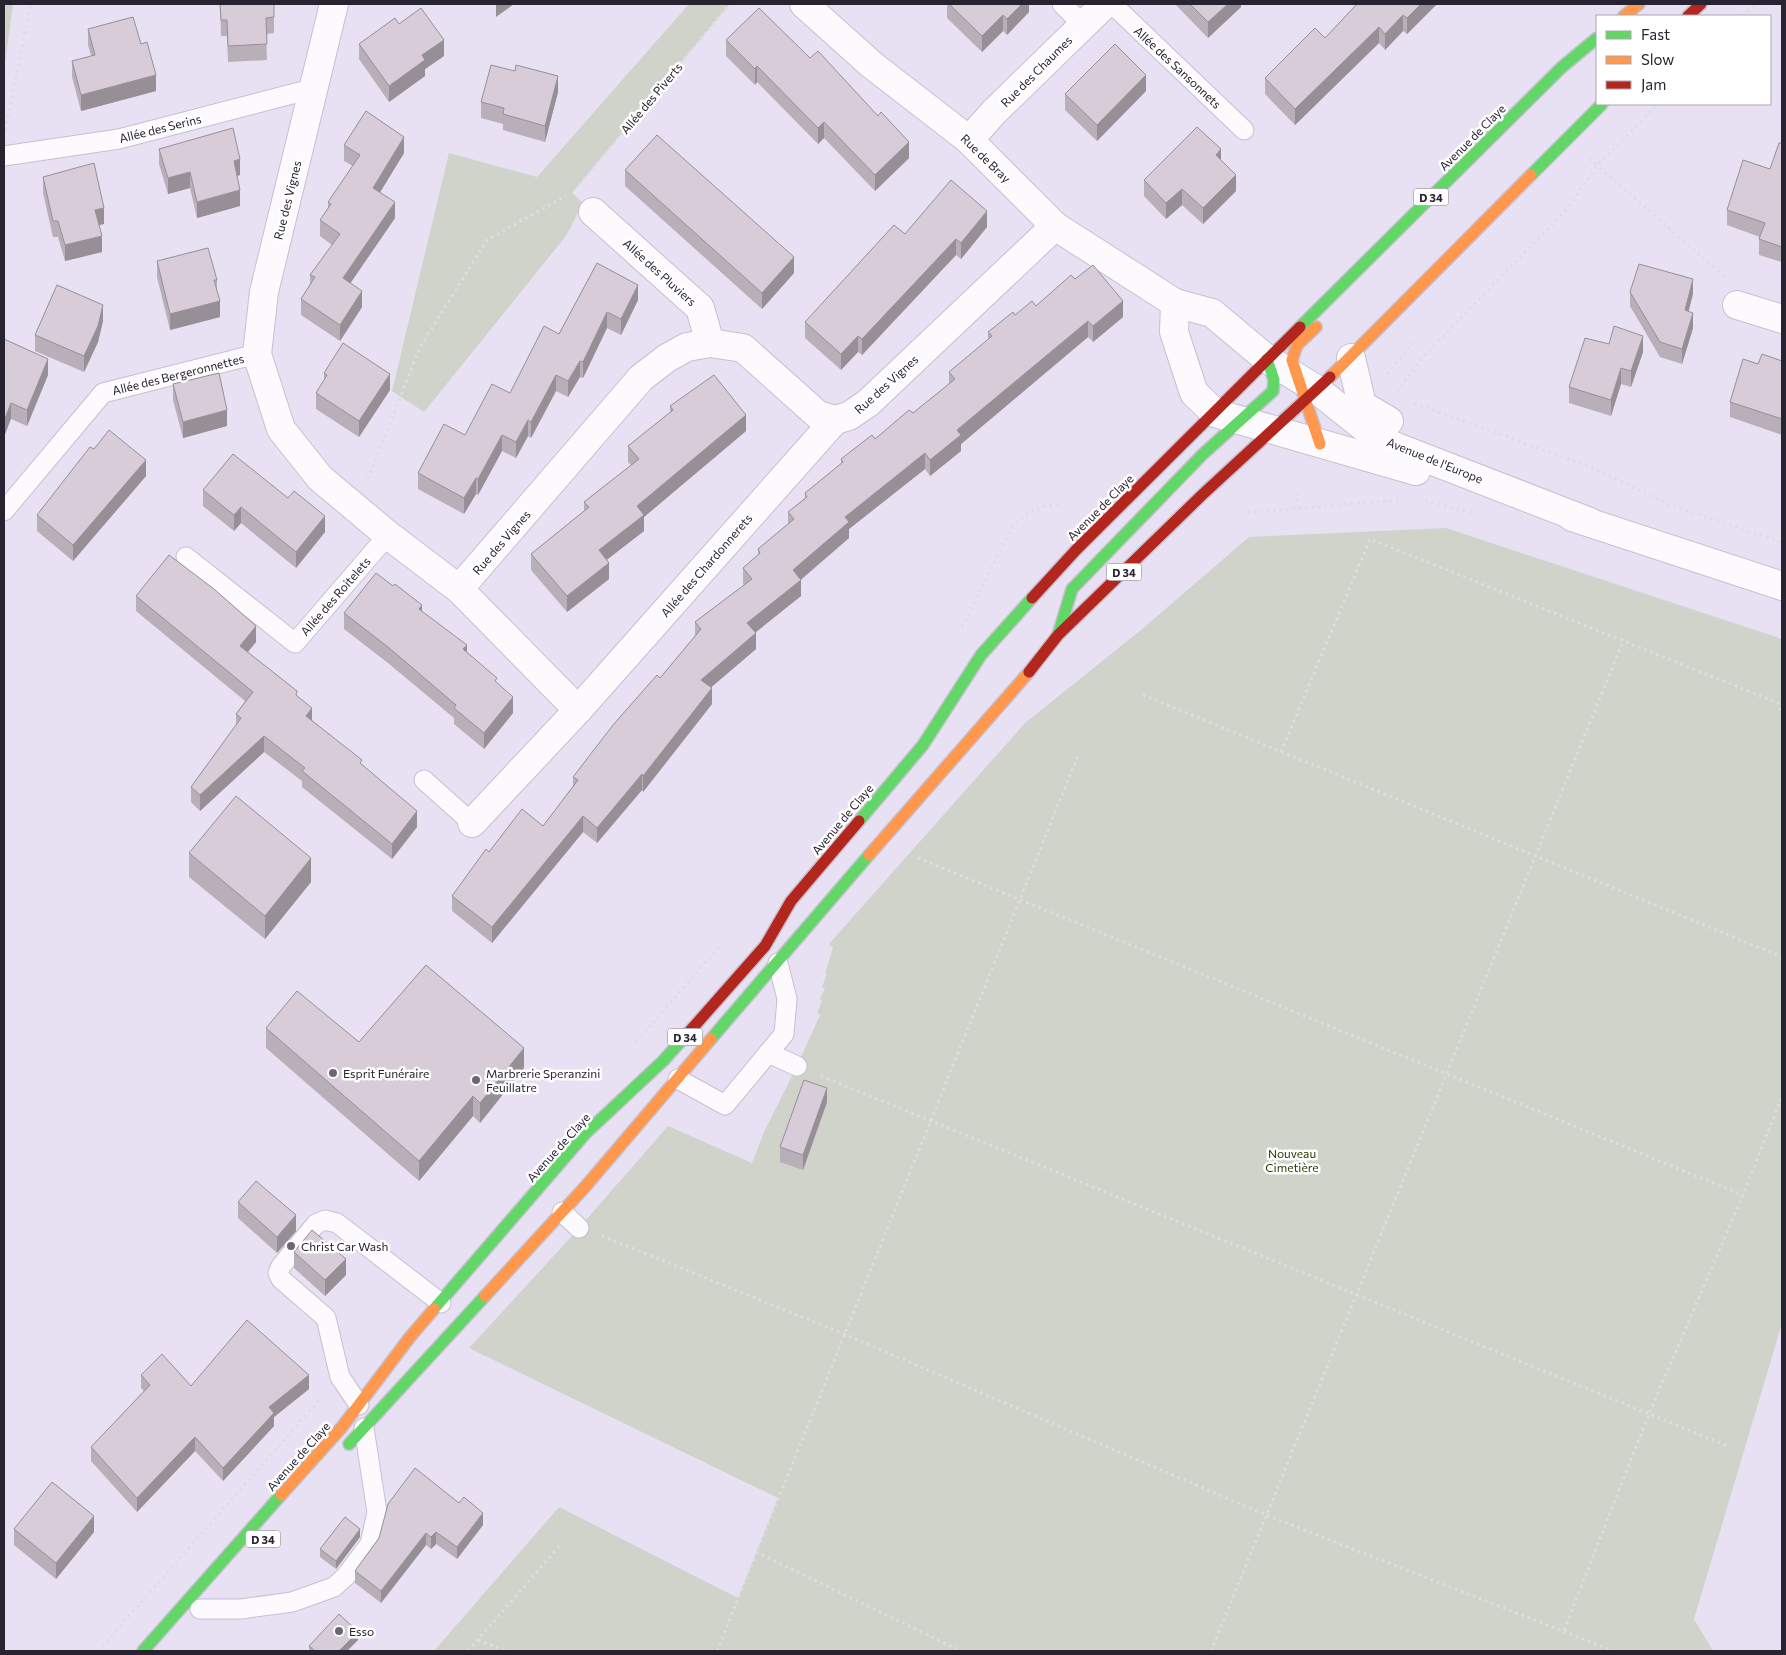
<svg xmlns="http://www.w3.org/2000/svg" width="1786" height="1655" viewBox="0 0 1786 1655" font-family="Commissioner,sans-serif">
<rect width="100%" height="100%" fill="#e8e1f4"/>
<g fill="#cfd3c9">
<polygon points="4,4 13,4 4,71"/>
<polygon points="689,4 730,4 572,193 583,203 566,236 424,412 392,391 449,153 537,177"/>
<polygon points="1446,528 1782,639 1782,1323 1694,1619 1713,1651 434,1651 559,1507 738,1598 778,1498 469,1348 572,1236 668,1126 752,1163 764,1132 797,1066 820,1015 817,1013 822,1001 820,999 825,988 822,987 827,974 825,973 833,948 829,944 1025,723 1141,630 1249,537"/>
</g>
<g fill="none" stroke-linecap="round" stroke-linejoin="round">
<defs>
<g id="lane">
<polyline points="1062,4 1083,25"/>
<polyline points="1112,4 1244,130"/>
<polyline points="4,156 119,139 315,88"/>
<polyline points="4,511 103,393 257,354"/>
<polyline points="186,557 295,643 388,535"/>
<polyline points="424,780 472,823"/>
<polyline points="768,1053 797,1066"/>
<polyline points="678,1079 725,1105 784,1034 787,999 778,963"/>
<polyline points="562,1212 579,1228"/>
<polyline points="359,1405 340,1377 326,1318 281,1279 278,1273 281,1266 316,1224 325,1220 337,1223 441,1303"/>
<polyline points="200,1609 241,1609 292,1602 334,1587 346,1576 370,1544 377,1512 364,1428"/>
</g>
<g id="street">
<polyline points="334,4 264,292 257,354 281,429 320,478 388,535 459,589 641,378 667,358 687,347 710,343 743,348 818,415 835,420 849,416 868,403 1055,226"/>
<polyline points="804,4 872,65 969,140 1055,226 1175,303 1212,313 1267,359 1316,389 1370,432 1394,446 1590,522"/>
<polyline points="969,140 994,112 1105,4"/>
<polyline points="593,212 700,308 710,343"/>
<polyline points="1175,303 1174,332 1194,393 1215,413 1416,471"/>
<polyline points="1737,305 1782,319"/>
<polyline points="1351,358 1362,405 1389,421"/>
<polyline points="1572,517 1782,586"/>
<polyline points="459,589 578,710"/>
<polyline points="472,823 578,710 835,420"/>
</g>
<g id="fast">
<polyline points="1531,175 1602,104"/>
<polyline points="1300,327 1562,67 1597,38"/>
<polyline points="1058,635 1072,589 1203,454 1273,391 1274,380 1267,359"/>
<polyline points="859,821 923,745 981,655 1032,598"/>
<polyline points="711,1039 869,855"/>
<polyline points="434,1309 586,1133 663,1061 690,1031"/>
<polyline points="349,1444 485,1296"/>
<polyline points="143,1651 281,1495"/>
</g>
<g id="slow">
<polyline points="1624,16 1639,4"/>
<polyline points="1316,327 1297,345 1292,360 1320,444"/>
<polyline points="1330,377 1531,175"/>
<polyline points="869,855 1029,672"/>
<polyline points="485,1296 585,1187 711,1039"/>
<polyline points="281,1495 342,1427 410,1337 434,1309"/>
</g>
<g id="jam">
<polyline points="1688,16 1701,4"/>
<polyline points="1032,598 1076,550 1300,327"/>
<polyline points="1029,672 1058,635 1202,495 1330,377"/>
<polyline points="690,1031 765,946 791,901 859,821"/>
</g>
</defs>
<use href="#lane" stroke="#c5c0cf" stroke-width="21"/>
<use href="#street" stroke="#c5c0cf" stroke-width="30"/>
<use href="#fast" stroke="#c5c0cf" stroke-width="14"/>
<use href="#slow" stroke="#c5c0cf" stroke-width="14"/>
<use href="#jam" stroke="#c5c0cf" stroke-width="14"/>
<g stroke="#dfdce2" stroke-width="3" stroke-dasharray="2.5 4" stroke-linecap="butt">
<polyline points="1743,16 1756,4"/>
<polyline points="5,130 31,4"/>
<polyline points="1590,159 1725,277"/>
<polyline points="580,184 730,4"/>
<polyline points="1387,374 1417,339"/>
<polyline points="1397,392 1422,358 1567,209 1597,166 1658,104"/>
<polyline points="1414,403 1593,468 1670,505 1782,542"/>
<polyline points="368,479 420,347 487,240 566,196"/>
<polyline points="1425,501 1474,513"/>
<polyline points="1296,508 1297,493"/>
<path d="M1247,512C1299,511 1349,501 1401,501"/>
<path d="M962,627L1012,527C1026,512 1038,506 1060,504"/>
<polyline points="1143,695 1782,957"/>
<polyline points="1281,752 1370,539 1778,703 1782,712"/>
<polyline points="918,858 1743,1195"/>
<polyline points="636,1042 719,947"/>
<polyline points="821,1076 1730,1447"/>
<polyline points="602,1236 844,1334 1266,1515 1614,1651"/>
<polyline points="756,1552 961,1651"/>
<polyline points="1564,1630 1649,1414 1743,1195 1782,1096"/>
<polyline points="478,1640 506,1651"/>
<polyline points="98,1651 322,1397"/>
<polyline points="468,1651 562,1543"/>
<polyline points="717,1651 1079,753"/>
<polyline points="1211,1651 1624,639"/>
</g>
<use href="#lane" stroke="#fcfafd" stroke-width="19"/>
<use href="#street" stroke="#fcfafd" stroke-width="28"/>
<use href="#fast" stroke="#63d668" stroke-width="11"/>
<use href="#slow" stroke="#ff974d" stroke-width="11"/>
<use href="#jam" stroke="#b3261e" stroke-width="11"/>
</g>
<g fill="#b9afb9">
<polygon points="220,4 274,17 274,33 266,34 267,60 228,62 227,36 221,36"/>
<polygon points="947,4 1029,4 1029,12 1007,35 1003,31 982,52 947,18"/>
<polygon points="1175,4 1241,4 1241,7 1208,38"/>
<polygon points="1357,4 1437,4 1407,34 1403,31 1385,50 1379,43 1295,125 1265,94 1265,78 1325,38"/>
<polygon points="399,24 444,56 425,69 425,76 389,102 359,59 359,44"/>
<polygon points="88,29 141,44 156,91 81,111 72,77 72,61 91,56 88,45"/>
<polygon points="726,40 909,158 875,191 824,138 818,144 757,82 755,85 726,56"/>
<polygon points="1146,91 1097,141 1065,110 1065,94"/>
<polygon points="558,92 545,142 503,130 503,124 481,118 481,102"/>
<polygon points="1782,143 1782,262 1759,255 1759,239 1760,237 1727,225 1727,210 1770,169"/>
<polygon points="344,145 404,153 380,192 395,218 350,283 362,307 340,341 301,315 301,299 310,284 310,275 332,245 320,236 320,220 328,208 328,202 353,166 344,161"/>
<polygon points="159,149 240,175 237,176 240,206 197,218 190,188 168,194 159,164"/>
<polygon points="1221,160 1236,191 1203,224 1182,205 1166,219 1144,196 1144,180"/>
<polygon points="625,170 794,273 762,309 625,186"/>
<polygon points="43,177 104,224 99,225 102,252 65,261 58,237 53,237 43,193"/>
<polygon points="987,227 961,259 956,255 862,355 858,352 841,370 805,338 805,322 905,234"/>
<polygon points="157,261 217,280 217,291 220,317 170,330 157,277"/>
<polygon points="597,263 638,300 621,335 607,328 583,378 580,377 568,397 556,391 531,438 528,436 516,458 502,451 478,495 476,494 464,514 418,489 418,473 465,435 510,393 559,334"/>
<polygon points="1075,279 1123,317 1093,342 1088,337 961,444 961,451 930,476 925,469 849,529 849,538 801,580 801,596 755,633 756,649 711,687 712,704 643,792 642,790 597,843 583,832 492,943 452,911 452,896 489,852 543,826 573,786 573,777 660,678 695,636 695,622 744,585 743,584 743,568 758,555 758,549 788,524 788,512 805,498 805,493 841,464 841,459 875,439 913,413 949,384 949,372 988,340 988,332 1015,315 1036,306"/>
<polygon points="1630,292 1693,294 1688,311 1693,328 1682,364 1660,357 1630,306"/>
<polygon points="103,321 98,342 84,372 35,351 35,335"/>
<polygon points="4,339 48,375 27,426 11,419"/>
<polygon points="1609,344 1643,352 1631,387 1621,384 1611,416 1569,403 1569,387"/>
<polygon points="1782,361 1782,435 1730,417 1730,402 1758,364"/>
<polygon points="324,373 390,390 359,437 316,409 316,393 324,380"/>
<polygon points="173,384 227,426 183,438 173,400"/>
<polygon points="670,406 746,431 644,517 644,531 607,559 609,579 567,612 531,570 531,554 584,511 584,502 631,465 628,462 628,446 670,413"/>
<polygon points="94,449 146,476 73,561 37,531 37,515"/>
<polygon points="203,490 325,532 296,568 241,523 234,531 203,506"/>
<polygon points="136,596 256,642 248,652 297,696 312,720 362,765 417,827 392,859 302,787 302,781 264,752 200,811 191,802 191,787 236,725 236,714 245,701 136,611"/>
<polygon points="422,612 467,652 497,683 513,713 484,749 454,724 454,718 388,663 344,629 344,613"/>
<polygon points="189,853 311,882 265,939 189,877"/>
<polygon points="266,1028 359,1042 524,1068 480,1123 473,1116 419,1181 266,1048"/>
<polygon points="827,1102 803,1170 780,1162 780,1147"/>
<polygon points="238,1202 296,1231 277,1253 238,1218"/>
<polygon points="294,1252 346,1275 325,1296 294,1268"/>
<polygon points="141,1375 191,1386 309,1389 274,1417 274,1426 223,1481 195,1451 137,1512 91,1461 91,1447 144,1391 141,1388"/>
<polygon points="483,1525 457,1559 436,1544 431,1549 426,1545 381,1603 355,1583 355,1571 379,1538"/>
<polygon points="14,1529 94,1532 56,1579 14,1545"/>
<polygon points="360,1537 336,1569 320,1557 320,1549"/>
<polygon points="358,1640 347,1651 309,1651 309,1646"/>
</g>
<g fill="#968f96">
<polygon points="496,4 514,4 496,17"/>
<polygon points="1022,4 1029,4 1029,12 1007,35 1007,19"/>
<polygon points="1228,4 1241,4 1241,7 1208,38 1208,22"/>
<polygon points="1421,4 1437,4 1407,34 1407,18"/>
<polygon points="1003,15 1003,31 982,52 982,36"/>
<polygon points="1403,15 1403,31 1385,50 1385,34"/>
<polygon points="1379,27 1379,43 1295,125 1295,109"/>
<polygon points="444,40 444,56 425,69 425,76 389,102 389,86 422,55"/>
<polygon points="757,66 757,82 755,85 755,69"/>
<polygon points="156,75 156,91 81,111 81,95"/>
<polygon points="1146,75 1146,91 1097,141 1097,125"/>
<polygon points="558,76 558,92 545,142 545,126"/>
<polygon points="824,122 824,138 818,144 818,128"/>
<polygon points="404,137 404,153 373,204 373,188"/>
<polygon points="909,142 909,158 875,191 875,175"/>
<polygon points="1221,149 1221,164 1216,155"/>
<polygon points="240,159 240,175 234,177 234,161"/>
<polygon points="190,172 190,188 168,194 168,178"/>
<polygon points="1236,175 1236,191 1203,224 1203,208"/>
<polygon points="1182,189 1182,205 1166,219 1166,203"/>
<polygon points="240,190 240,206 197,218 197,202"/>
<polygon points="395,202 395,218 343,294 343,278"/>
<polygon points="104,208 104,224 95,226 95,210"/>
<polygon points="987,211 987,227 961,259 961,243"/>
<polygon points="102,236 102,252 65,261 65,245"/>
<polygon points="956,239 956,255 862,355 862,339"/>
<polygon points="794,257 794,273 762,309 762,293"/>
<polygon points="1693,279 1693,294 1685,325 1685,310"/>
<polygon points="638,285 638,300 621,335 621,319"/>
<polygon points="362,291 362,307 340,341 340,325"/>
<polygon points="220,301 220,317 170,330 170,314"/>
<polygon points="1123,301 1123,317 1093,342 1093,326"/>
<polygon points="103,305 103,321 98,342 84,372 84,356"/>
<polygon points="607,312 607,328 583,378 583,362"/>
<polygon points="1693,313 1693,328 1682,364 1682,349"/>
<polygon points="1088,321 1088,337 961,444 961,451 930,476 930,460 957,430"/>
<polygon points="858,336 858,352 841,370 841,354"/>
<polygon points="1643,336 1643,352 1631,387 1631,371"/>
<polygon points="48,359 48,375 27,426 27,410"/>
<polygon points="580,361 580,377 568,397 568,381"/>
<polygon points="1621,368 1621,384 1611,416 1611,400"/>
<polygon points="390,374 390,390 359,437 359,421"/>
<polygon points="556,375 556,391 531,438 531,422"/>
<polygon points="11,403 11,419 4,437 4,421"/>
<polygon points="227,410 227,426 183,438 183,422"/>
<polygon points="746,415 746,431 644,517 644,531 599,566 599,550 637,506"/>
<polygon points="528,420 528,436 516,458 516,442"/>
<polygon points="502,435 502,451 478,495 478,479"/>
<polygon points="925,453 925,469 849,529 849,538 793,586 793,570 845,517"/>
<polygon points="146,460 146,476 73,561 73,545"/>
<polygon points="476,478 476,494 464,514 464,498"/>
<polygon points="241,507 241,523 234,531 234,515"/>
<polygon points="325,516 325,532 296,568 296,552"/>
<polygon points="609,563 609,579 567,612 567,596"/>
<polygon points="801,580 801,596 747,639 747,623"/>
<polygon points="422,605 422,621 419,609"/>
<polygon points="256,626 256,642 240,661 240,646"/>
<polygon points="756,633 756,649 701,696 701,680"/>
<polygon points="467,645 467,661 463,649"/>
<polygon points="712,688 712,704 643,792 643,776"/>
<polygon points="513,697 513,713 484,749 484,733"/>
<polygon points="312,708 312,724 306,716"/>
<polygon points="264,736 264,752 200,811 200,795"/>
<polygon points="642,774 642,790 597,843 597,828"/>
<polygon points="417,811 417,827 392,859 392,844"/>
<polygon points="583,816 583,832 492,943 492,927"/>
<polygon points="311,858 311,882 265,939 265,916"/>
<polygon points="524,1048 524,1068 480,1123 480,1103"/>
<polygon points="827,1088 827,1102 803,1170 803,1155"/>
<polygon points="473,1096 473,1116 419,1181 419,1161"/>
<polygon points="296,1215 296,1231 277,1253 277,1237"/>
<polygon points="346,1259 346,1275 325,1296 325,1280"/>
<polygon points="309,1375 309,1389 274,1417 274,1426 223,1481 223,1468 269,1407"/>
<polygon points="195,1437 195,1451 137,1512 137,1498"/>
<polygon points="483,1513 483,1525 457,1559 457,1547"/>
<polygon points="94,1516 94,1532 56,1579 56,1563"/>
<polygon points="360,1529 360,1537 336,1569 336,1561"/>
<polygon points="436,1532 436,1544 431,1549 431,1537"/>
<polygon points="426,1533 426,1545 381,1603 381,1591"/>
<polygon points="358,1632 358,1640 347,1651 339,1651"/>
</g>
<g fill="#d7ccd7" stroke="#968f96">
<polygon points="220,4 274,4 274,17 266,18 267,44 228,46 227,20 221,20"/>
<polygon points="949,4 1022,4 1007,19 1003,15 982,36"/>
<polygon points="1190,4 1228,4 1208,22"/>
<polygon points="1357,4 1421,4 1407,18 1403,15 1385,34 1379,27 1295,109 1265,78 1315,28 1325,38"/>
<polygon points="421,8 444,40 422,55 425,60 389,86 359,44 395,18 399,24"/>
<polygon points="759,8 810,58 818,51 878,116 881,112 909,142 875,175 824,122 818,128 757,66 755,69 726,40"/>
<polygon points="133,17 141,44 147,42 156,75 81,95 72,61 95,55 88,29"/>
<polygon points="1115,44 1146,75 1097,125 1065,94"/>
<polygon points="491,65 515,71 516,65 558,76 545,126 503,114 504,108 481,102"/>
<polygon points="366,111 404,137 373,188 395,202 343,278 362,291 340,325 301,299 315,277 310,275 340,234 320,220 331,204 328,202 360,155 344,145"/>
<polygon points="1197,127 1221,149 1216,155 1236,175 1203,208 1182,189 1166,203 1144,180"/>
<polygon points="233,128 240,159 234,161 240,190 197,202 190,172 168,178 159,149"/>
<polygon points="657,135 794,257 762,293 625,170"/>
<polygon points="1779,143 1782,143 1782,247 1759,239 1765,223 1727,210 1743,160 1770,169"/>
<polygon points="94,163 104,208 95,210 102,236 65,245 58,221 53,221 43,177"/>
<polygon points="951,180 987,211 961,243 956,239 862,339 858,336 841,354 805,322 894,225 905,234"/>
<polygon points="208,248 217,280 214,280 220,301 170,314 157,261"/>
<polygon points="597,263 638,285 621,319 607,312 583,362 580,361 568,381 556,375 531,422 528,420 516,442 502,435 478,479 476,478 464,498 418,473 444,424 465,435 492,384 510,393 544,326 559,334"/>
<polygon points="1639,264 1693,279 1685,310 1693,313 1682,349 1660,342 1630,292"/>
<polygon points="1093,265 1123,301 1093,326 1088,321 957,430 961,435 930,460 925,453 845,517 849,522 793,570 801,580 747,623 756,633 701,680 712,688 643,776 642,774 597,828 583,816 492,927 452,896 486,849 489,852 522,809 543,826 578,780 573,777 613,725 657,675 660,678 701,629 695,622 752,579 743,568 760,553 758,549 794,519 788,512 807,497 805,493 843,462 841,459 872,435 875,439 909,410 913,413 955,379 949,372 992,336 988,332 1013,312 1015,315 1032,301 1036,306 1071,275 1075,279"/>
<polygon points="57,285 103,305 98,326 84,356 35,335"/>
<polygon points="1614,326 1643,336 1631,371 1621,368 1611,400 1569,387 1585,338 1609,344"/>
<polygon points="4,339 48,359 27,410 11,403 4,421"/>
<polygon points="343,343 390,374 359,421 316,393 327,375 324,373"/>
<polygon points="1762,354 1782,361 1782,419 1730,402 1743,359 1758,364"/>
<polygon points="219,373 227,410 183,422 173,384"/>
<polygon points="714,375 746,415 637,506 644,515 599,550 609,563 567,596 531,554 589,507 584,502 639,459 628,446 673,410 670,406"/>
<polygon points="109,430 146,460 73,545 37,515 90,447 94,449"/>
<polygon points="233,454 288,498 294,491 325,516 296,552 241,507 234,515 203,490"/>
<polygon points="169,555 214,589 256,626 240,646 297,691 296,695 312,708 306,716 362,760 360,763 417,811 392,844 302,771 305,768 264,736 200,795 191,787 241,718 236,714 253,692 136,596"/>
<polygon points="376,573 393,586 395,584 422,605 419,609 467,645 463,649 497,678 495,681 513,697 484,733 454,708 456,705 388,647 344,613"/>
<polygon points="236,796 311,858 265,916 189,853"/>
<polygon points="426,965 524,1048 480,1103 473,1096 419,1161 266,1028 297,991 359,1042"/>
<polygon points="804,1080 827,1088 803,1155 780,1147"/>
<polygon points="256,1181 296,1215 277,1237 238,1202"/>
<polygon points="312,1230 346,1259 325,1280 294,1252"/>
<polygon points="247,1320 309,1375 269,1407 274,1413 223,1468 195,1437 137,1498 91,1447 150,1385 141,1375 162,1354 191,1386"/>
<polygon points="415,1468 459,1503 464,1497 483,1513 457,1547 436,1532 431,1537 426,1533 381,1591 355,1571 379,1538 388,1504"/>
<polygon points="52,1482 94,1516 56,1563 14,1529"/>
<polygon points="345,1517 360,1529 336,1561 320,1549"/>
<polygon points="339,1614 358,1632 339,1651 315,1651 309,1646"/>
</g>
<g fill="#6b6675" stroke="#fff" stroke-width="2">
<circle cx="333" cy="1073" r="5"/>
<circle cx="476" cy="1080" r="5"/>
<circle cx="291" cy="1246" r="5"/>
<circle cx="339" cy="1631" r="5"/>
</g>
<g text-anchor="middle" dominant-baseline="central" stroke-width="5" stroke-linejoin="round" paint-order="stroke">
<g fill="#fff" stroke="#68656e" stroke-width="1">
<rect x="1413.5" y="188.5" width="35" height="17" rx="4"/>
<rect x="1106.5" y="563.5" width="35" height="17" rx="4"/>
<rect x="667.5" y="1028.5" width="35" height="17" rx="4"/>
<rect x="245.5" y="1530.5" width="35" height="17" rx="4"/>
</g>
<g font-size="11" font-weight="bold" fill="#282330">
<text x="1431" y="197">D 34</text>
<text x="1124" y="572">D 34</text>
<text x="685" y="1037">D 34</text>
<text x="263" y="1539">D 34</text>
</g>
<g font-size="12" fill="#282330" stroke="#fff">
<text transform="translate(1178 67) rotate(43)">Allée des Sansonnets</text>
<text transform="translate(1036 71) rotate(-45)">Rue des Chaumes</text>
<text transform="translate(651 98) rotate(-50)">Allée des Piverts</text>
<text transform="translate(160 128) rotate(-14)">Allée des Serins</text>
<text transform="translate(1472 137) rotate(-45)">Avenue de Claye</text>
<text transform="translate(986 158) rotate(44)">Rue de Bray</text>
<text transform="translate(287 200) rotate(-76)">Rue des Vignes</text>
<text transform="translate(660 272) rotate(42)">Allée des Pluviers</text>
<text transform="translate(178 374) rotate(-14)">Allée des Bergeronnettes</text>
<text transform="translate(886 384) rotate(-42)">Rue des Vignes</text>
<text transform="translate(1435 460) rotate(22)">Avenue de l'Europe</text>
<text transform="translate(1100 507) rotate(-45)">Avenue de Claye</text>
<text transform="translate(501 542) rotate(-49)">Rue des Vignes</text>
<text transform="translate(706 565) rotate(-49)">Allée des Chardonnerets</text>
<text transform="translate(335 596) rotate(-49)">Allée des Roitelets</text>
<text transform="translate(842 819) rotate(-50)">Avenue de Claye</text>
<text transform="translate(558 1147) rotate(-48)">Avenue de Claye</text>
<text transform="translate(298 1456) rotate(-48)">Avenue de Claye</text>
</g>
<g font-size="12" fill="#282330" stroke="#fff" text-anchor="start">
<text x="343" y="1073">Esprit Funéraire</text>
<text x="486" y="1073">Marbrerie Speranzini<tspan x="486" dy="14">Feuillatre</tspan></text>
<text x="301" y="1246">Christ Car Wash</text>
<text x="349" y="1631">Esso</text>
</g>
<g font-size="12" fill="#2a3b00" stroke="#fff">
<text x="1292" y="1153">Nouveau<tspan x="1292" dy="14">Cimetière</tspan></text>
</g>
</g>
<rect width="1786" height="1655" fill="none" stroke="#282330" stroke-width="10"/>
<rect x="1596" y="15" width="175" height="90" fill="#ffffff" stroke="#a9a7ac"/>
<rect x="1606" y="31" width="25" height="8" fill="#63d668" stroke="#a9a7ac"/>
<text x="1641" y="40" font-size="15" fill="#282330">Fast</text>
<rect x="1606" y="56" width="25" height="8" fill="#ff974d" stroke="#a9a7ac"/>
<text x="1641" y="65" font-size="15" fill="#282330">Slow</text>
<rect x="1606" y="81" width="25" height="8" fill="#b3261e" stroke="#a9a7ac"/>
<text x="1641" y="90" font-size="15" fill="#282330">Jam</text>
</svg>
